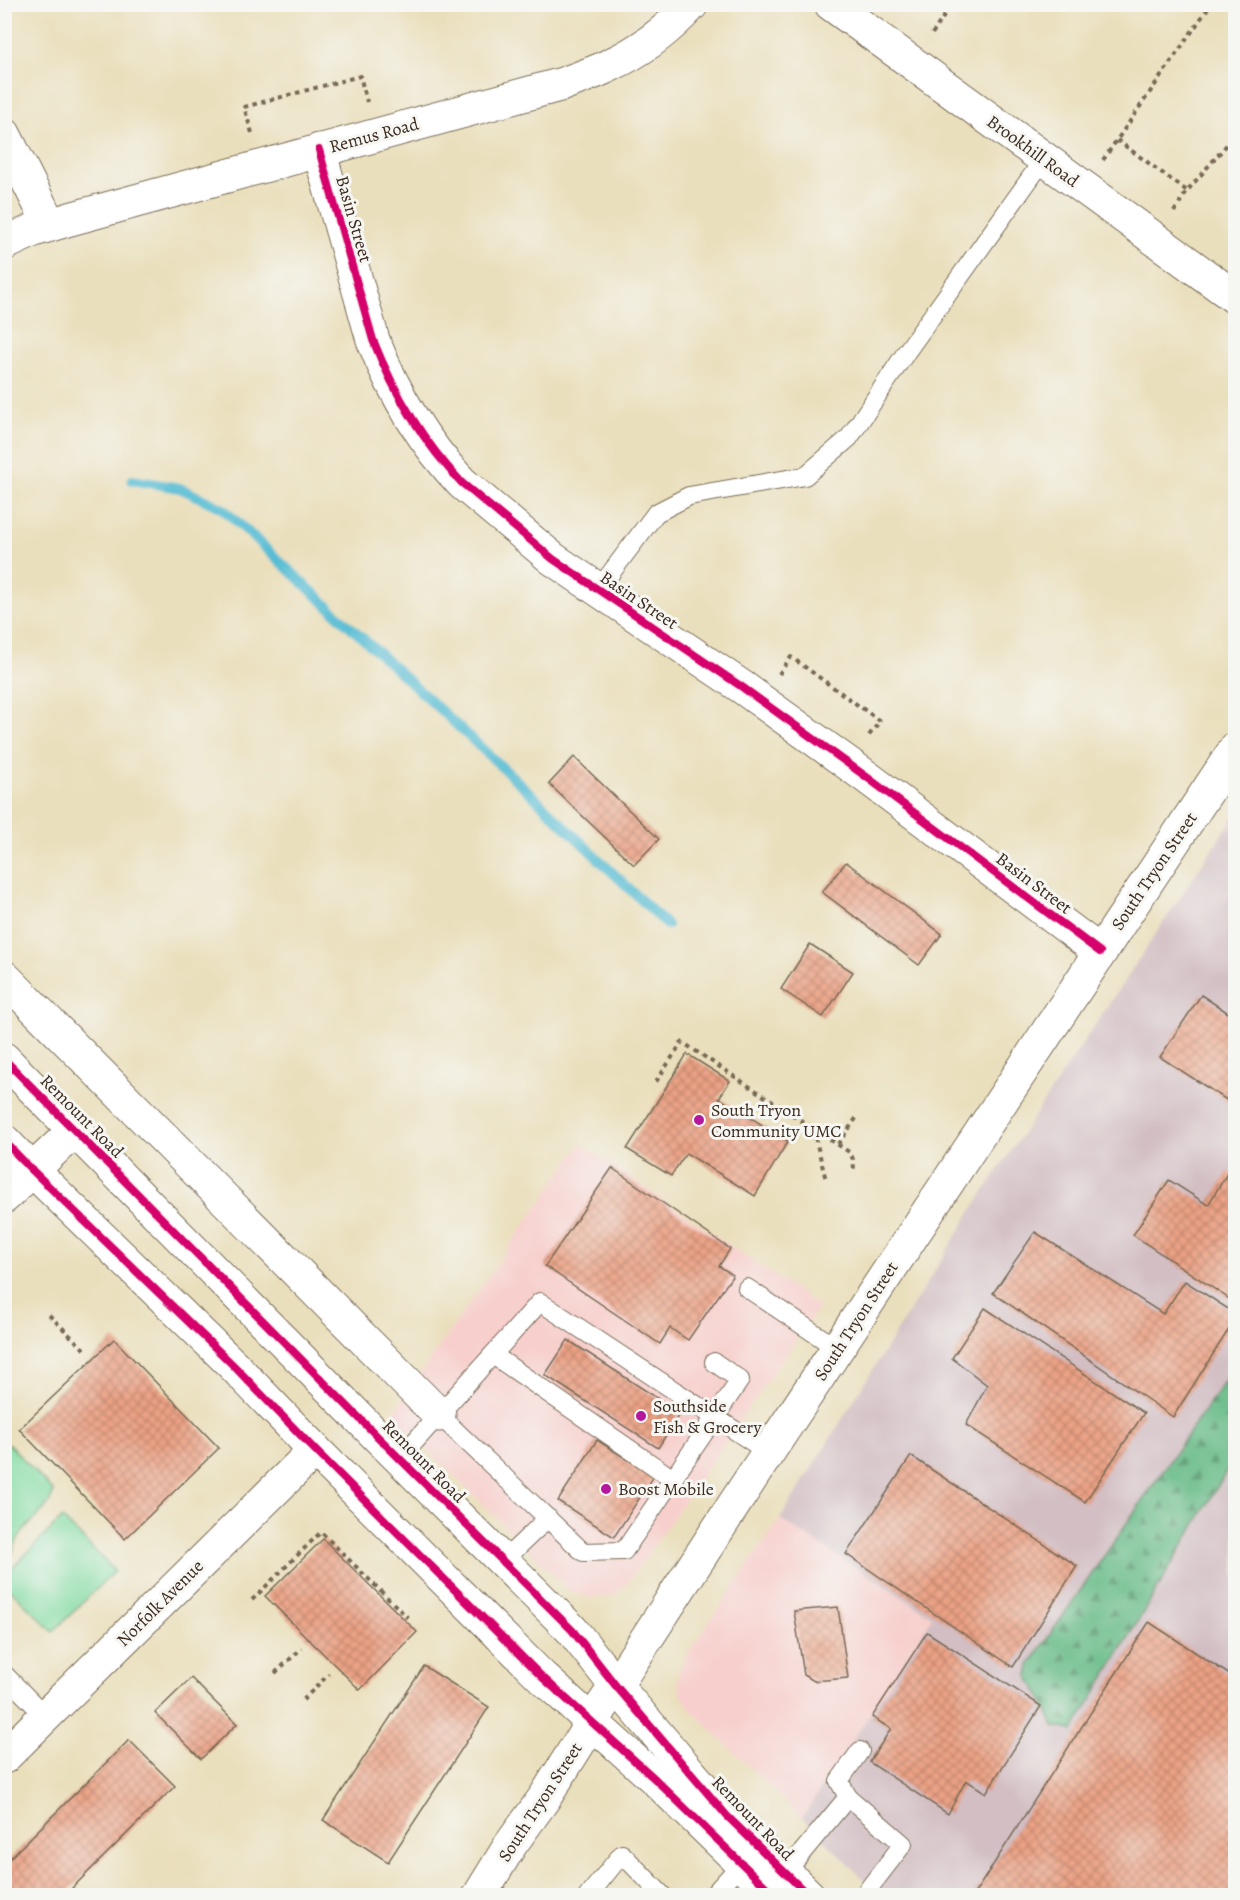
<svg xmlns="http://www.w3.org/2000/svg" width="1240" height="1900" viewBox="0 0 1240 1900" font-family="Alegreya,serif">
<defs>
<pattern id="forest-firs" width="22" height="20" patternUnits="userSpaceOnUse" patternTransform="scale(1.5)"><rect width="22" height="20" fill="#68bb88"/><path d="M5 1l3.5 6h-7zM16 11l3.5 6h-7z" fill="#57986f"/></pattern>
<pattern id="building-cross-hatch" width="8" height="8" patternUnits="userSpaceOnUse" patternTransform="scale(1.5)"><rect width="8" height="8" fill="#eba285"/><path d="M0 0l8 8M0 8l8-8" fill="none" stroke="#c0846c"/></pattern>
</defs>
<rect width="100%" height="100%" fill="#f6f6f2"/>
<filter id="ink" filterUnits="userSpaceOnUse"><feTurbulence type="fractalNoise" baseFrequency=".0167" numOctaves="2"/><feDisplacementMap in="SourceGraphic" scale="12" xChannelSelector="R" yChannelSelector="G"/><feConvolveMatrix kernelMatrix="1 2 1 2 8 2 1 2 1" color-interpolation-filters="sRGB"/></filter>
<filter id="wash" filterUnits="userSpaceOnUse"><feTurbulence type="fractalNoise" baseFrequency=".008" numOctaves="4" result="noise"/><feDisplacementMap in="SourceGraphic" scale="24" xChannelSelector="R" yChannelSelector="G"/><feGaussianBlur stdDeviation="1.35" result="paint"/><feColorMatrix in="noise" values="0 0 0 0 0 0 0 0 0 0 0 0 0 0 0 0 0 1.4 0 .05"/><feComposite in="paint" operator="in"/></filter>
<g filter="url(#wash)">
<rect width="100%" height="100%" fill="#eadfbc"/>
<g fill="#f7d0cd">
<polygon points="581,1144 819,1306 629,1581 621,1590 612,1596 590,1598 571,1592 392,1414"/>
<polygon points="780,1519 933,1617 802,1818 691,1710 681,1695 678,1682 679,1672 686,1656"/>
</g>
<polygon fill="#d2bec3" points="1235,815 1235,1895 880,1895 802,1818 933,1617 780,1519 981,1196"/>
<polygon fill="url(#forest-firs)" stroke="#527253" stroke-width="1.5" points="1235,1366 1235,1457 1073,1731 1054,1726 1039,1693 1029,1680 1029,1665"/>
<g fill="#81dba2" stroke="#5e8260" stroke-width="1.5">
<path d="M9,1444L54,1492C48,1512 28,1521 18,1539C12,1550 14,1555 5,1564L4,1448Z"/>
<polygon points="62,1518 115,1571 53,1632 5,1584 5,1575"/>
</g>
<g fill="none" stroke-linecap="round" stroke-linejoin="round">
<polyline stroke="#55bcd3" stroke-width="10" points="132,480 180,488 222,508 529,792 667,925"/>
</g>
<g id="blocks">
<g fill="url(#building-cross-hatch)">
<polygon points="574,757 659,839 634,865 549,784"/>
<polygon points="846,862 942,934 919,965 822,892"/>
<polygon points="810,944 853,972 823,1017 781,989"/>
<polygon points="1201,995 1236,1018 1236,1106 1160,1057"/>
<polygon points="687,1054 730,1081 719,1098 788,1141 755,1196 686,1153 671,1176 627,1149"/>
<polygon points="612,1168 730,1249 719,1266 733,1275 688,1340 670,1328 660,1344 545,1266"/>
<polygon points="1228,1172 1236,1176 1236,1294 1231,1300 1133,1235 1169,1180 1208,1205"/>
<polygon points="1035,1232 1163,1314 1185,1281 1236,1314 1236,1318 1173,1417 993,1293"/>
<polygon points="985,1308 1144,1413 1085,1502 966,1425 987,1385 952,1358"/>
<polygon points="114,1339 219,1448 125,1539 19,1429"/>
<polygon points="568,1340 680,1413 658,1448 545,1375"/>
<polygon points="597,1440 654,1476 614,1537 558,1501"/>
<polygon points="911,1456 1077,1566 1013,1667 846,1554"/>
<polygon points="323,1539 417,1632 360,1690 265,1596"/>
<polygon points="838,1607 848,1678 814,1681 804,1675 794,1611"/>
<polygon points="1149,1622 1236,1679 1236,1896 973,1896"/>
<polygon points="927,1632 1041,1706 986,1793 966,1780 948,1814 869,1762 891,1729 872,1717"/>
<polygon points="424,1666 489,1707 388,1862 323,1820"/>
<polygon points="191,1678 237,1724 201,1759 155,1713"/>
<polygon points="129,1740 175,1786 64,1896 4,1896 4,1864"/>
</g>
</g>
</g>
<g filter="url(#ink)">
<use href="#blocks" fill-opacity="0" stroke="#786955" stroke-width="1.5"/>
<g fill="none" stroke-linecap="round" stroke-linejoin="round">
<defs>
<g id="lane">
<polyline points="598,590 656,513 689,496 805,476 849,438 907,351 1044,159"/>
<polyline points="747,1288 838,1349"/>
<polyline points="493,1355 673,1479"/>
<polyline points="439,1415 583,1552 624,1551 740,1380 714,1362"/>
<polyline points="400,1458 540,1302 769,1453"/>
<polyline points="503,1561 548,1518"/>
<polyline points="4,1674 45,1716"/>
<polyline points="848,1797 839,1781 860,1751"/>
<polyline points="785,1873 848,1797 903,1844 863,1896"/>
<polyline points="588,1896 622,1854 663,1896"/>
<polyline points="712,1896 742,1863"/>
</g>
<g id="street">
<polyline points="831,4 1236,298"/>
<polyline points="4,134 50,225"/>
<path d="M319,150L373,340C394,393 423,442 462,483L553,559L742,687L868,778L1100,952"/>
<path d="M4,244L34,230L70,219L563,84C578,78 595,73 610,65C641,51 669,29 692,4"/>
<polyline points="4,977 439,1415"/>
<polyline points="4,1197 75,1130"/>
<polyline points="4,1757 315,1450"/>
</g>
<g id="secondary">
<polyline points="4,1059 378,1437 572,1630 616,1686 727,1816 809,1896"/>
<polyline points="4,1141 32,1170 232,1364 315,1450 541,1676 655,1779 760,1881"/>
</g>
<polyline id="primary" points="479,1896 511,1844 545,1797 592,1722 752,1477 1236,748"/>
</defs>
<use href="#lane" stroke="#786955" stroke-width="20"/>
<use href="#street" stroke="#786955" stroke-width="35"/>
<use href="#secondary" stroke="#786955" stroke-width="35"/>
<use href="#primary" stroke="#786955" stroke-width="35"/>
<g stroke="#786955" stroke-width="4" stroke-dasharray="4.5 4.5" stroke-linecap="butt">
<polyline points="932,34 946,13 934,4"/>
<polyline points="252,133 244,107 360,76 367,102"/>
<polyline points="1117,140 1187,191"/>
<polyline points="1103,160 1211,4"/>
<polyline points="1174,212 1187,191 1236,134"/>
<polyline points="779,674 791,657 880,721 867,738"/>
<polyline points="656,1082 682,1042 849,1152 853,1159 854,1169"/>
<polyline points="813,1129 826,1180"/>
<polyline points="838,1144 857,1117"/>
<polyline points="49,1315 86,1351"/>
<polyline points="252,1600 321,1532 408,1618"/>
<polyline points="275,1673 302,1648"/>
<polyline points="303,1700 329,1674"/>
</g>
<use href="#lane" stroke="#fff" stroke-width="18"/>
<use href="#street" stroke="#fff" stroke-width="33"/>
<use href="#secondary" stroke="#fff" stroke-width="33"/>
<use href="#primary" stroke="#fff" stroke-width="33"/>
<defs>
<g id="cycleway">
<path d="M319,150L373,340C394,393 423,442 462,483L553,559L742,687L868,778L1100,952"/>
<polyline points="4,1059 378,1437 572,1630 616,1686 727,1816 809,1896"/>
<polyline points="4,1141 32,1170 232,1364 315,1450 541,1676 655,1779 770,1891 777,1896"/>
</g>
</defs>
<use href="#cycleway" stroke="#f6f6f2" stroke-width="11"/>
<use href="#cycleway" stroke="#d6006c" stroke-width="8"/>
</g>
</g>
<g fill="#b5179e" stroke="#f6f6f2" stroke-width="2">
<circle cx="699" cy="1120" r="6"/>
<circle cx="641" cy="1416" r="6"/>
<circle cx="606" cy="1489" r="6"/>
</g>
<g text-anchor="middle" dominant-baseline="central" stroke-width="6" stroke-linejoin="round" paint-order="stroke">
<g font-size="18" fill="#3b2a1e" stroke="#f6f6f2">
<text transform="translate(374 135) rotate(-15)">Remus Road</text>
<text transform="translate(1033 151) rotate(36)">Brookhill Road</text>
<text transform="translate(354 219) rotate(74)">Basin Street</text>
<text transform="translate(639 600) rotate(34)">Basin Street</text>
<text transform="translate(1154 871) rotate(-56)">South Tryon Street</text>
<text transform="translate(1034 883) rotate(37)">Basin Street</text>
<text transform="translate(82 1116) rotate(45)">Remount Road</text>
<text transform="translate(856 1321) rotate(-57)">South Tryon Street</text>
<text transform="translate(424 1461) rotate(45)">Remount Road</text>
<text transform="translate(160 1603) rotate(-45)">Norfolk Avenue</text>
<text transform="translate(540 1802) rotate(-57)">South Tryon Street</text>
<text transform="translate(753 1818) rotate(46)">Remount Road</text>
</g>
<g font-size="18" fill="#3b2a1e" stroke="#f6f6f2" text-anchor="start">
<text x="711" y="1110">South Tryon<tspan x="711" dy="21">Community UMC</tspan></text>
<text x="653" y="1406">Southside<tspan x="653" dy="21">Fish &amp; Grocery</tspan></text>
<text x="618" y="1489">Boost Mobile</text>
</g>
</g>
<rect width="1240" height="1900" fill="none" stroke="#f6f6f2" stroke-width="24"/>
</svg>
